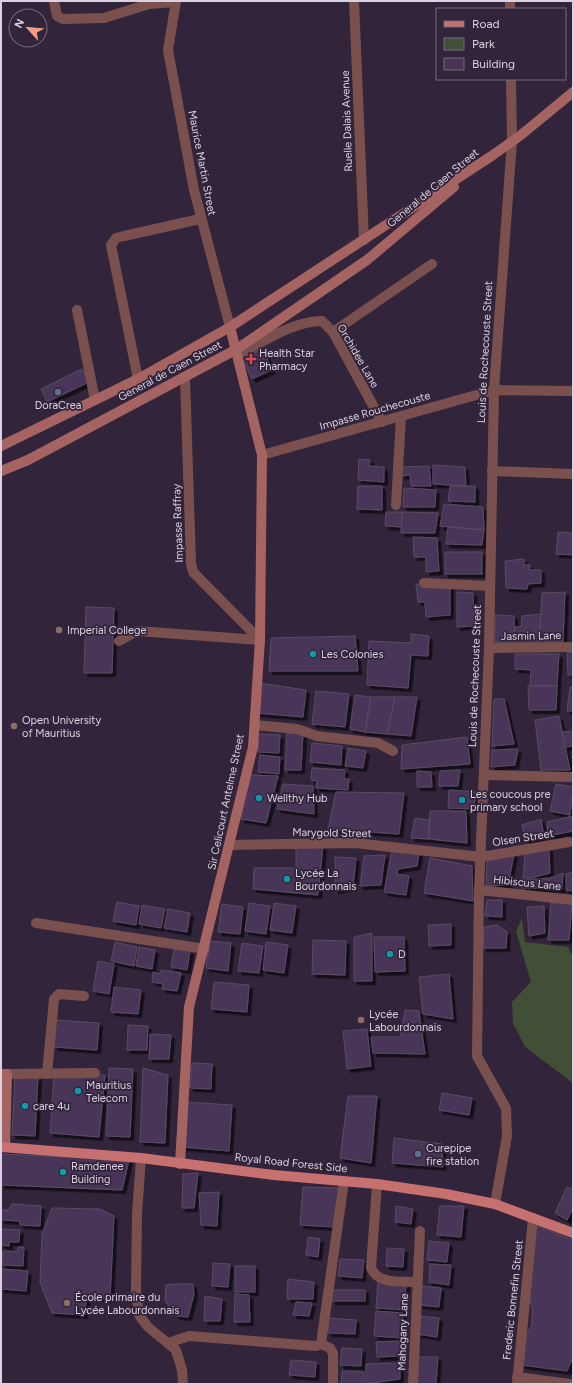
<svg xmlns="http://www.w3.org/2000/svg" width="574" height="1385" viewBox="0 0 574 1385" font-family="Figtree,sans-serif">
<defs>
<filter id="shadow"><feDropShadow dx="3.5" dy="3.5" stdDeviation="0" flood-color="#0009"/></filter>
</defs>
<rect width="100%" height="100%" fill="#32253b"/>
<polygon fill="#424f37" points="522,919 525,942 568,947 573,957 573,1083 525,1047 513,1023 512,1002 531,982 516,931"/>
<g fill="#493458" stroke="#594c63" filter="url(#shadow)">
<polygon points="259,350 260,353 264,351 272,370 252,379 243,361"/>
<polygon points="82,369 89,382 47,402 41,389"/>
<polygon points="359,459 370,460 369,466 384,467 384,482 358,480"/>
<polygon points="433,465 465,467 466,486 433,484"/>
<polygon points="429,466 431,486 411,486 410,475 401,476 403,467"/>
<polygon points="358,486 382,486 382,510 357,509"/>
<polygon points="450,486 475,486 475,502 448,501"/>
<polygon points="404,488 436,490 435,507 403,507"/>
<polygon points="444,504 483,507 484,530 440,526"/>
<polygon points="386,512 402,512 402,527 385,526"/>
<polygon points="402,512 438,513 435,533 401,533"/>
<polygon points="448,527 484,530 482,545 446,544"/>
<polygon points="558,532 573,533 573,555 556,554"/>
<polygon points="413,537 437,538 439,571 426,572 426,557 414,557"/>
<rect x="445" y="552" width="37" height="22"/>
<polygon points="524,559 524,565 530,565 529,570 541,570 541,583 528,584 527,589 506,588 505,561"/>
<polygon points="416,584 450,586 450,615 426,617 425,602 418,602"/>
<polygon points="457,592 473,593 474,626 457,627"/>
<polygon points="565,592 563,642 539,642 542,593"/>
<polygon points="86,607 114,608 112,673 84,673"/>
<polygon points="541,614 539,642 515,643 514,627 521,627 522,616"/>
<polygon points="495,615 514,616 515,643 495,642"/>
<polygon points="411,634 429,636 428,656 411,655 408,688 367,685 369,641 411,643"/>
<polygon points="355,636 358,671 269,671 271,638"/>
<polygon points="573,652 573,675 568,675 567,653"/>
<polygon points="515,654 559,654 557,686 530,686 531,670 515,669"/>
<polygon points="259,683 306,690 303,717 256,713"/>
<polygon points="528,686 557,686 556,710 529,710"/>
<polygon points="570,687 573,687 573,711 567,711"/>
<polygon points="316,691 349,694 345,727 312,724"/>
<polygon points="355,695 371,697 365,732 350,729"/>
<polygon points="371,697 395,697 387,734 365,732"/>
<polygon points="395,697 417,697 411,736 387,734"/>
<polygon points="494,699 504,699 514,744 492,746"/>
<polygon points="559,716 570,770 541,770 535,720"/>
<polygon points="573,731 573,746 565,747 562,732"/>
<polygon points="287,733 303,734 301,770 285,770"/>
<polygon points="259,734 280,735 279,753 258,752"/>
<polygon points="467,737 470,764 401,769 402,745"/>
<polygon points="312,743 342,746 341,765 310,762"/>
<polygon points="348,748 366,751 363,768 345,766"/>
<polygon points="518,749 515,765 491,767 492,750"/>
<polygon points="260,755 280,757 279,774 258,772"/>
<polygon points="312,768 345,770 344,779 349,779 348,790 316,788 317,781 311,780"/>
<polygon points="460,770 458,786 439,786 440,771"/>
<polygon points="417,771 431,772 432,787 417,787"/>
<polygon points="250,775 278,776 266,823 241,819"/>
<polygon points="283,784 313,786 314,814 277,809"/>
<polygon points="556,784 573,787 570,815 550,811"/>
<polygon points="449,790 476,792 474,809 448,808"/>
<polygon points="336,792 404,793 399,834 328,829"/>
<polygon points="430,811 466,811 467,843 429,839"/>
<polygon points="573,816 573,831 548,836 547,822"/>
<polygon points="415,818 429,820 429,839 411,838"/>
<polygon points="541,819 544,836 526,841 522,825"/>
<polygon points="323,846 318,895 253,889 254,868 296,868 296,847"/>
<polygon points="549,848 550,873 523,880 525,853"/>
<polygon points="392,850 419,853 417,866 398,869 397,874 409,876 406,895 384,892"/>
<polygon points="514,854 508,885 486,886 487,861"/>
<polygon points="385,855 381,885 360,886 364,856"/>
<polygon points="335,857 356,858 353,887 335,890"/>
<polygon points="430,858 472,866 473,901 424,893"/>
<polygon points="573,872 573,891 566,890 566,874"/>
<polygon points="563,873 562,889 522,888 523,880 550,878"/>
<polygon points="487,900 502,900 502,917 485,916"/>
<polygon points="117,902 139,906 136,925 113,921"/>
<polygon points="249,903 270,906 266,934 245,931"/>
<polygon points="274,903 296,906 292,933 270,930"/>
<polygon points="551,903 572,903 569,940 548,940"/>
<polygon points="222,904 243,907 240,934 218,932"/>
<polygon points="142,905 165,909 161,928 139,924"/>
<polygon points="544,906 545,933 529,936 527,907"/>
<polygon points="168,909 190,913 187,932 164,928"/>
<polygon points="451,924 451,945 429,946 428,925"/>
<polygon points="497,925 507,932 506,948 483,948 484,927"/>
<polygon points="372,933 372,981 354,981 354,937"/>
<polygon points="374,937 404,937 405,971 375,972"/>
<polygon points="313,940 346,941 345,975 312,974"/>
<polygon points="210,941 231,943 228,971 206,968"/>
<polygon points="115,942 137,947 134,966 111,961"/>
<polygon points="266,942 288,945 284,973 263,970"/>
<polygon points="242,943 263,946 259,973 238,971"/>
<polygon points="139,947 155,950 152,969 136,966"/>
<polygon points="174,949 190,951 187,970 171,967"/>
<polygon points="98,961 114,964 109,994 93,991"/>
<polygon points="161,970 181,973 177,991 162,989 163,984 152,982 153,972 160,974"/>
<polygon points="449,974 453,1019 423,1014 419,977"/>
<polygon points="214,982 249,985 247,1012 211,1009"/>
<polygon points="114,987 141,990 138,1014 111,1012"/>
<polygon points="405,1010 419,1011 425,1054 373,1053 371,1037 400,1037"/>
<polygon points="56,1020 99,1023 97,1050 54,1047"/>
<polygon points="128,1025 148,1026 147,1050 127,1050"/>
<polygon points="367,1029 371,1066 347,1069 343,1031"/>
<polygon points="150,1034 171,1035 169,1059 149,1059"/>
<polygon points="192,1063 212,1064 211,1089 190,1088"/>
<polygon points="109,1068 133,1069 130,1137 106,1136"/>
<polygon points="143,1068 168,1075 165,1143 140,1142"/>
<polygon points="54,1075 105,1075 99,1137 50,1133"/>
<polygon points="15,1076 38,1077 35,1136 12,1135"/>
<polygon points="442,1093 472,1098 469,1115 439,1110"/>
<polygon points="348,1096 377,1096 371,1163 340,1158"/>
<polygon points="186,1102 232,1105 229,1151 182,1147"/>
<polygon points="394,1138 442,1144 443,1167 392,1163"/>
<polygon points="1,1154 129,1160 122,1190 1,1185"/>
<polygon points="198,1173 194,1208 182,1208 183,1174"/>
<polygon points="303,1187 340,1188 334,1227 300,1225"/>
<polygon points="567,1187 573,1190 573,1208 567,1220 555,1213"/>
<polygon points="219,1192 217,1226 201,1225 199,1193"/>
<polygon points="12,1204 41,1206 40,1226 20,1225 20,1221 1,1220 1,1210 8,1210"/>
<polygon points="396,1206 413,1209 411,1224 395,1222"/>
<polygon points="440,1206 464,1206 461,1237 437,1235"/>
<polygon points="52,1208 100,1209 114,1216 110,1299 87,1297 84,1315 52,1313 40,1282 42,1234"/>
<polygon points="535,1225 573,1240 573,1357 567,1371 521,1365 525,1337 532,1325 532,1308 528,1289"/>
<polygon points="1,1229 20,1230 19,1242 9,1242 9,1246 1,1245"/>
<polygon points="308,1237 320,1239 318,1257 306,1255"/>
<polygon points="429,1241 449,1243 447,1262 427,1260"/>
<polygon points="18,1247 24,1247 23,1266 2,1265 3,1251 17,1252"/>
<polygon points="387,1248 404,1249 403,1267 386,1266"/>
<polygon points="340,1259 364,1260 362,1278 338,1276"/>
<polygon points="213,1263 230,1264 228,1287 212,1286"/>
<polygon points="430,1264 451,1265 449,1285 429,1282"/>
<rect x="235" y="1266" width="20" height="26"/>
<polygon points="1,1269 28,1271 26,1291 1,1289"/>
<polygon points="288,1279 314,1282 313,1299 287,1299"/>
<polygon points="378,1282 406,1285 404,1310 376,1308"/>
<polygon points="178,1284 193,1284 194,1294 188,1317 177,1316 165,1301 166,1285"/>
<polygon points="421,1286 441,1288 439,1307 419,1305"/>
<rect x="332" y="1290" width="33" height="11"/>
<polygon points="235,1294 249,1295 250,1322 234,1322"/>
<polygon points="205,1296 222,1299 220,1321 204,1321"/>
<polygon points="296,1302 312,1303 309,1316 293,1315"/>
<polygon points="376,1311 403,1313 401,1338 374,1336"/>
<polygon points="419,1316 439,1318 437,1337 417,1334"/>
<polygon points="329,1318 356,1320 355,1334 328,1333"/>
<polygon points="400,1341 401,1356 377,1357 376,1342"/>
<polygon points="342,1348 362,1349 361,1366 340,1365"/>
<polygon points="417,1357 438,1357 436,1384 415,1384"/>
<polygon points="291,1360 316,1362 315,1377 289,1375"/>
<polygon points="400,1363 400,1379 366,1384 366,1364"/>
<polygon points="342,1371 364,1372 364,1384 341,1384"/>
</g>
<g fill="none" stroke-linecap="round" stroke-linejoin="round">
<g stroke="#7a504e" stroke-width="10">
<polyline points="54,1 57,16 63,19 104,18 149,4 176,2"/>
<polyline points="176,1 168,50 194,190 230,327"/>
<polyline points="354,1 364,240"/>
<polyline points="510,1 510,9"/>
<polyline points="77,310 95,400"/>
<polyline points="333,332 432,264"/>
<path d="M238,355C263,342 293,321 322,321L333,332L382,422"/>
<polyline points="185,378 191,563 193,572 260,640"/>
<polyline points="138,379 111,245 116,238 124,236 200,219"/>
<polyline points="262,455 494,390 573,391"/>
<polyline points="492,471 573,474"/>
<polyline points="396,505 401,417"/>
<polyline points="424,583 490,586"/>
<polyline points="119,641 137,631 260,640"/>
<polyline points="489,648 573,647"/>
<polyline points="255,725 297,729 317,736 378,743 393,751"/>
<polyline points="485,775 573,777"/>
<polyline points="230,845 355,843 481,857 569,842"/>
<polyline points="479,890 573,900"/>
<polyline points="36,923 205,949"/>
<polyline points="7,1074 95,1073"/>
<polyline points="47,1074 54,999 59,994 84,996"/>
<polyline points="141,1158 137,1214 136,1291 139,1315 148,1327 176,1350 182,1370 183,1384"/>
<path d="M377,1184L371,1268C378,1285 402,1281 417,1282"/>
<polyline points="495,1204 507,1136 506,1108 477,1056 479,890 489,648 494,390 512,141 511,79"/>
<polyline points="168,1343 189,1336 316,1346 321,1344 344,1181"/>
<polyline points="321,1344 330,1348 333,1353 333,1384"/>
<polyline points="517,1377 570,1384"/>
<polyline points="413,1384 420,1231"/>
<polyline points="517,1384 533,1218"/>
</g>
<g stroke="#a56361" stroke-width="10">
<polyline points="1,446 138,379 230,327 493,155 521,135 573,92"/>
<polyline points="1,471 28,460 237,349 367,260 454,187"/>
<polyline points="1,1074 7,1074 5,1147"/>
<polyline points="180,1164 189,1007 253,747 260,640 262,455 230,327"/>
</g>
<polyline stroke="#c67170" stroke-width="10" points="1,1147 141,1158 274,1175 377,1184 446,1194 495,1204 573,1233"/>
</g>
<path fill="#e0444e" stroke="#32253b" stroke-width="1.5" d="M249 353h4v4h4v4h-4v4h-4v-4h-4v-4h4z"/>
<g fill="#5c6f8a" stroke="#32253b" stroke-width="1.5">
<circle cx="58" cy="392" r="4"/>
<circle cx="418" cy="1154" r="4"/>
</g>
<g fill="#8d6e63" stroke="#32253b" stroke-width="1.5">
<circle cx="59" cy="630" r="4"/>
<circle cx="14" cy="726" r="4"/>
<circle cx="361" cy="1020" r="4"/>
<circle cx="67" cy="1303" r="4"/>
</g>
<g fill="#0f9aa8" stroke="#32253b" stroke-width="1.5">
<circle cx="313" cy="654" r="4"/>
<circle cx="259" cy="798" r="4"/>
<circle cx="462" cy="800" r="4"/>
<circle cx="287" cy="879" r="4"/>
<circle cx="390" cy="954" r="4"/>
<circle cx="78" cy="1091" r="4"/>
<circle cx="25" cy="1106" r="4"/>
<circle cx="63" cy="1172" r="4"/>
</g>
<g text-anchor="middle" dominant-baseline="central" stroke-width="3.5" stroke-linejoin="round" paint-order="stroke">
<g font-size="11" fill="#dad2e0" stroke="#32253b">
<text transform="translate(347 121) rotate(-92)">Ruelle Dalais Avenue</text>
<text transform="translate(202 163) rotate(79)">Maurice Martin Street</text>
<text transform="translate(433 188) rotate(-40)">General de Caen Street</text>
<text transform="translate(485 352) rotate(-87)">Louis de Rochecouste Street</text>
<text transform="translate(358 356) rotate(60)">Orchidee Lane</text>
<text transform="translate(170 371) rotate(-28)">General de Caen Street</text>
<text transform="translate(375 411) rotate(-16)">Impasse Rouchecouste</text>
<text transform="translate(178 523) rotate(-92)">Impasse Raffray</text>
<text transform="translate(531 636) rotate(-1)">Jasmin Lane</text>
<text transform="translate(475 676) rotate(-88)">Louis de Rochecouste Street</text>
<text transform="translate(226 802) rotate(-78)">Sir Celicourt Antelme Street</text>
<text transform="translate(332 833) rotate(1)">Marygold Street</text>
<text transform="translate(523 838) rotate(-9)">Olsen Street</text>
<text transform="translate(527 883) rotate(6)">Hibiscus Lane</text>
<text transform="translate(291 1163) rotate(6)">Royal Road Forest Side</text>
<text transform="translate(513 1300) rotate(-84)">Frederic Bonnefin Street</text>
<text transform="translate(403 1332) rotate(-88)">Mahogany Lane</text>
</g>
<g font-size="11" fill="#dad2e0" stroke="#32253b" text-anchor="start">
<text x="259" y="353">Health Star<tspan x="259" dy="13">Pharmacy</tspan></text>
<text x="58" y="405" text-anchor="middle">DoraCrea</text>
<text x="67" y="630">Imperial College</text>
<text x="321" y="654">Les Colonies</text>
<text x="22" y="720">Open University<tspan x="22" dy="13">of Mauritius</tspan></text>
<text x="470" y="794">Les coucous pre<tspan x="470" dy="13">primary school</tspan></text>
<text x="267" y="798">Wellthy Hub</text>
<text x="295" y="873">Lycée La<tspan x="295" dy="13">Bourdonnais</tspan></text>
<text x="398" y="954">D</text>
<text x="369" y="1014">Lycée<tspan x="369" dy="13">Labourdonnais</tspan></text>
<text x="86" y="1085">Mauritius<tspan x="86" dy="13">Telecom</tspan></text>
<text x="33" y="1106">care 4u</text>
<text x="426" y="1148">Curepipe<tspan x="426" dy="13">fire station</tspan></text>
<text x="71" y="1166">Ramdenee<tspan x="71" dy="13">Building</tspan></text>
<text x="75" y="1297">École primaire du<tspan x="75" dy="13">Lycée Labourdonnais</tspan></text>
</g>
</g>
<rect width="574" height="1385" fill="none" stroke="#dad2e0" stroke-width="4"/>
<rect x="436" y="8" width="130" height="72" fill="#32253b" stroke="#756a7d"/>
<rect x="444" y="21" width="20" height="6" fill="#c67170" stroke="#756a7d"/>
<text x="472" y="28" font-size="12" fill="#dad2e0">Road</text>
<rect x="444" y="38" width="20" height="12" fill="#424f37" stroke="#756a7d"/>
<text x="472" y="48" font-size="12" fill="#dad2e0">Park</text>
<rect x="444" y="58" width="20" height="12" fill="#493458" stroke="#756a7d"/>
<text x="472" y="68" font-size="12" fill="#dad2e0">Building</text>
<g transform="translate(28 28) rotate(297)"><circle r="19" fill="#32253b" stroke="#756a7d"/>
<path d="M0-3L7 15L0 10L-7 15Z" fill="#f39f85"/>
<text y="-6" font-size="11" font-weight="bold" text-anchor="middle" fill="#dad2e0">N</text>
</g>
</svg>
